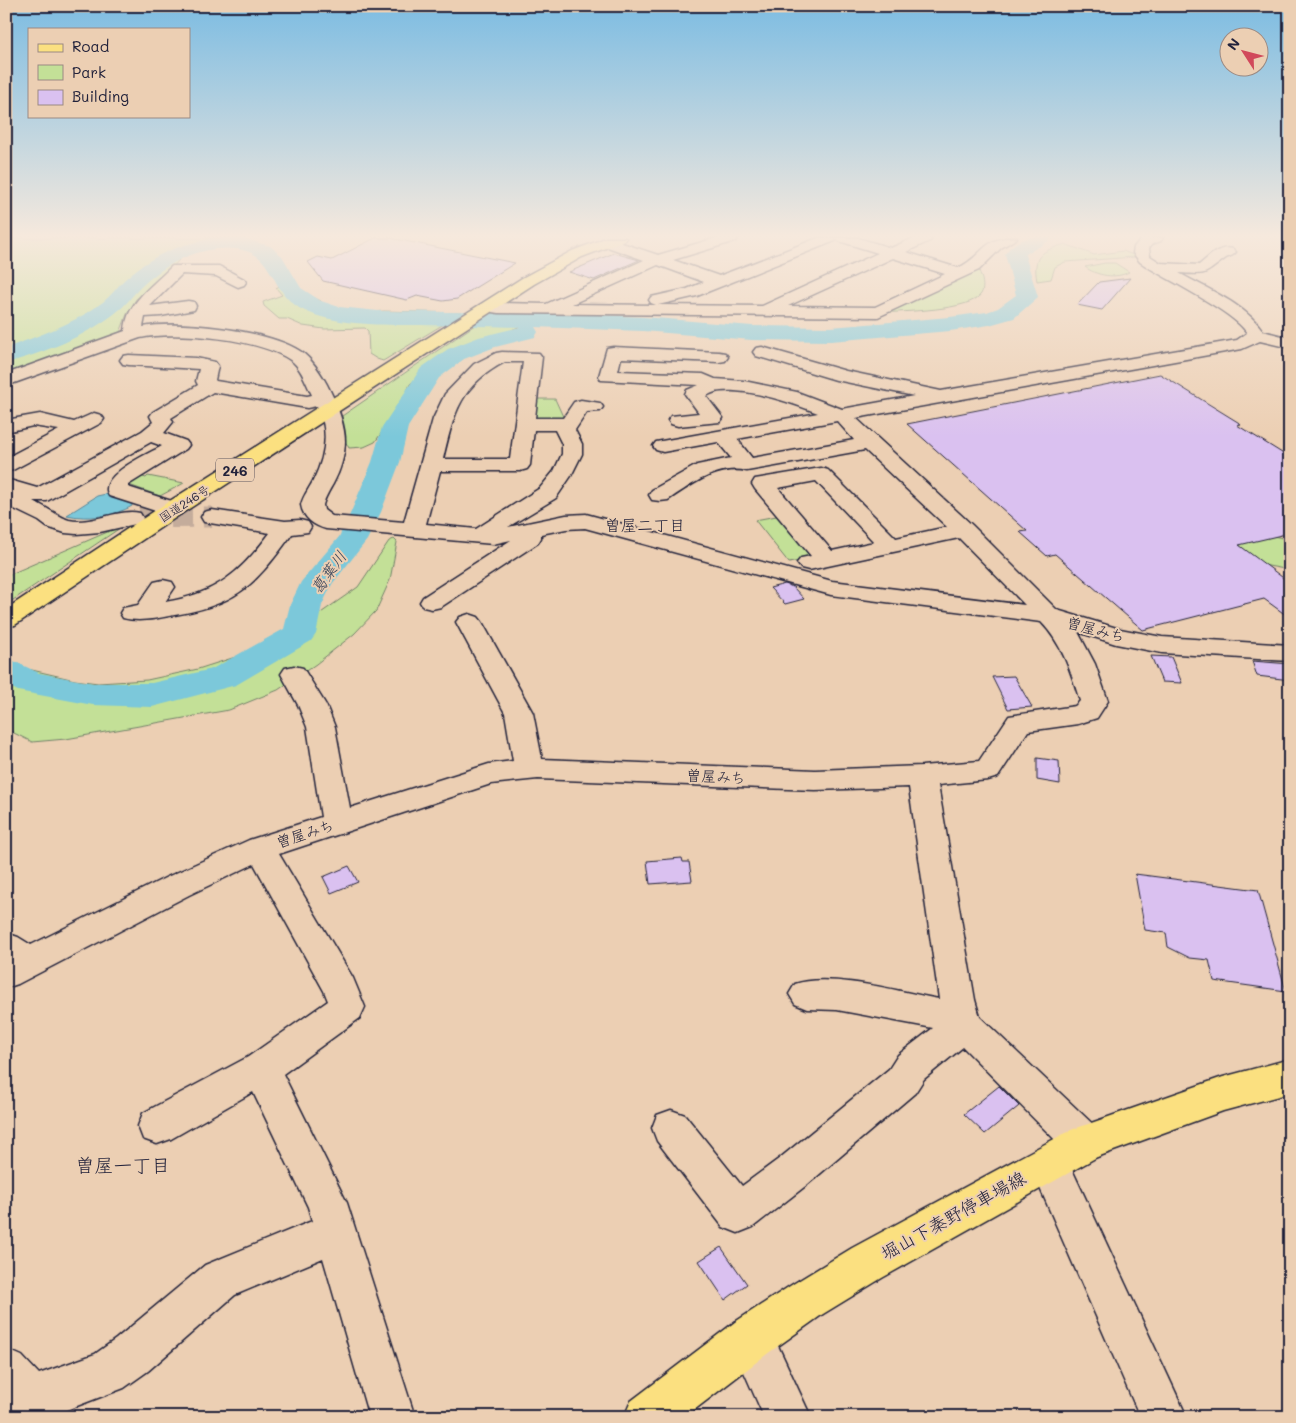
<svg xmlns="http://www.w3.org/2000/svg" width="1296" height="1423" viewBox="0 0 1296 1423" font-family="Mali,'Klee One',sans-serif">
<rect width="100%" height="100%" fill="#eccfb3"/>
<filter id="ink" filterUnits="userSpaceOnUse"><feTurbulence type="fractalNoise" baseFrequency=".02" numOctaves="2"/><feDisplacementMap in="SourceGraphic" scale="10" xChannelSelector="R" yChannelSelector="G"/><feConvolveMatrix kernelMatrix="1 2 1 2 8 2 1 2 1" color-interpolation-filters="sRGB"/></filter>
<g filter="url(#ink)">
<g fill="#c3e097" stroke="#728169">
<polygon points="6,238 229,238 220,246 203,248 176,257 179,260 156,286 136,299 127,314 120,333 6,375"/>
<path d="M1065,244L1094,255L1123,251L1133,255L1135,257L1065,262L1055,267L1051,279L1037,281C1032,255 1042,251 1065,244Z"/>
<path d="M1105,263H1115L1129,272C1116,279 1097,276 1085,267Z"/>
<path d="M972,269L979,271C982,277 985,288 981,294C970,311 903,311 883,313Z"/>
<path d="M285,283L321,301L322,305C342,311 364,313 384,311L462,313L383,361L377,359L369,354L368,331L365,328L324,329L303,326L287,319H279L264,306L263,302L282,295L276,288Z"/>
<path d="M532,312H550L552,317C539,326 521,323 508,332L469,344L447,355L429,368L410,384L401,405L375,442L364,447L349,448L345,441L342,416L485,318L492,314L527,315Z"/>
<polygon points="533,399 555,399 565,421 535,422"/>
<polygon points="140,476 146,478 148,476 184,483 160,496 126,484"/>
<polygon points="782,515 813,558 789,563 755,520"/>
<polygon points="126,524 13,600 6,604 6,576"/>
<polygon points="1270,535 1290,540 1290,570 1263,565 1240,548 1240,543"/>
<polygon points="394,539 397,542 390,580 376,611 354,634 316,664 278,690 229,710 66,739 32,742 6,729 6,664 75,680 98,683 147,680 198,669 251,652 315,617 358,587 389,541"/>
</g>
<path fill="#7bc8da" stroke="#57869a" d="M106,494L132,503V506C115,516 87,520 67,515L97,496Z"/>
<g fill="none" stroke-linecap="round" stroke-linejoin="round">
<path fill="#7bc8da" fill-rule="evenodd" d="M213,238H242L270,246L282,256L301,288L321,301L339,307L378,311L575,314L643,317L752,326L831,327L950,317L987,312L998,308L1016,295L1005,254C1017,237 1032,236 1051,238C1045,246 1033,248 1025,255L1038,297L1014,318L989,325L950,331L831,341L752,340L643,331L535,327L538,332L535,337L495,347L464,359L439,378L408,427L400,462L381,512L367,540L332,584L322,605L316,634L311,641L236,685L152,707L93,705L18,691L6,685V660L18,663L39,673L93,683H152L212,669L284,629L290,605L301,582L339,537L351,512L372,462L382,427L421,368L448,349L479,337L520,327C487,326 454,326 421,325C386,325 338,326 305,311C261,290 283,243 216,249C186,252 157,270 137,291C131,297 126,305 119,310C91,334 42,354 6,363V348C40,335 74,324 103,302C111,296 117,287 124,280C153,254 176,246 213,238Z"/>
</g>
<g fill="#dac1f0" stroke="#22223b">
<polygon points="375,238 390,238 515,263 457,299 443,301 417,296 407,300 323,281 308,262 318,257 332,260"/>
<polygon points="614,253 639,260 594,280 569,272"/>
<polygon points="1130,278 1102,310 1077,305 1099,282"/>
<polygon points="1160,374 1241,424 1237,425 1290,458 1290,533 1239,545 1290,583 1290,618 1264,599 1143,630 1055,554 1047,556 1020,532 1027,531 907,424"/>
<polygon points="785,584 793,587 804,599 785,604 770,588"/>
<polygon points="1151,656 1171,657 1182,683 1162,682"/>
<polygon points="1252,661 1290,664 1290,680 1257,676"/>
<polygon points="1014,676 1032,707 1008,709 992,677"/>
<polygon points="1037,758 1059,761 1060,784 1037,780"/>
<polygon points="682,858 683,862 689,862 692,881 650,884 647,861"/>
<polygon points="349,866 358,882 331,893 323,877"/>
<polygon points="1135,874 1258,890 1286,991 1214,981 1209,960 1190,958 1168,947 1166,933 1145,930"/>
<polygon points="999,1086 1019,1106 985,1134 964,1114"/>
<polygon points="721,1247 747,1284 725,1300 699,1261"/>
</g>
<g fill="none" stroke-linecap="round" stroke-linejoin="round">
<polyline stroke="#c4ac9b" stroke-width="21" stroke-dasharray="21 11" stroke-linecap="butt" points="139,518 212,517"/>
<defs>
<g id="minor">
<path d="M607,238L658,255L716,238H738L736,241L673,260L719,276L818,238H858L891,248L914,238H932L930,241L906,252L958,268C984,256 984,235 1017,238L1001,248L979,270L878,317L498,313L492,312L490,308L492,304L498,303L546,304L644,260L602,245L600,242L602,239ZM837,239L839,241L878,253L762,306L658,305L697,296L835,241ZM893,258L945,274L875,307L788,306ZM658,265L704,282L687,289L651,297L649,300L651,303L656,305L572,304Z"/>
<path d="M1142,238H1163L1161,241L1152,244L1149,248L1150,256L1161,263L1199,265C1209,257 1219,245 1233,249L1236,252C1233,256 1230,256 1226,258C1202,275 1210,275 1179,273C1207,289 1245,304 1263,331L1290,338V348L1260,341L1242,349L856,418L972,525L1057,610L1120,629L1162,637L1290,645V661L1162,653L1116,644L1078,632L1095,664L1108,701L1097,718L1078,724L1028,731L998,777L988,780L938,785L975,1000L980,1017L1099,1130L1105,1143L1099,1156L1085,1161L1071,1156L963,1047L924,1079L915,1093L808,1184L753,1227L738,1233L723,1227L657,1141L652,1128L657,1115L671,1110L685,1115L742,1186L780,1158L889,1069L898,1055L933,1028L837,1010L807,1009L795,1004L789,994L795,984C829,972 902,992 939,999L909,787L815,790L538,779L491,784L279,854L353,978L365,1007L360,1018L283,1074L347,1203L415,1417H369L323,1258L235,1295L148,1371L124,1388L48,1417H30L7,1407L6,1349L22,1356L39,1374L95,1354L116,1339L205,1265L312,1221L308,1207L253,1092L171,1139L157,1144L143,1139L138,1126L143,1113L248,1057L328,1001L324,991L254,864L189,895L18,984L6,988V933L18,937L31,945L167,877L249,840L321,817L307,727L298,705L281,674L285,668L294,666L303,668L326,705L335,727L350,808L489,764L513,761L505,713L456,622L460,617L469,614L478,617L482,622L533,713L542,759L815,770L922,766L979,761L1009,716L1075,706L1080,701C1071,672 1063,645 1041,622L831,595L585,528L566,529L541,534V538L538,543L441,607L432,609L423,607L420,602L423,597L511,540L493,544L326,529C314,526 303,518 301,505C303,496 309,489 313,481C325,457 330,430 317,406L307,408L213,392L171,418L173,422L164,433L186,441L189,445L186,449L128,485V487L181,504L184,509L181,514L173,516L165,514L109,496C96,476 148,454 162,446L151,442L47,501H34C43,506 62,518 69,520C93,525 118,508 140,513L143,518L140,523L100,532L76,534L65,533L47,527L39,521L6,505V494L9,493L6,492V479L37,488L142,431L153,422L150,416L153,412L198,385L196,381L199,369L129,365L123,364L120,360L123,356L129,355L196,358L215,362L218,366L215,380L216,381L307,396L312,395C307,385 302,370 293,362C264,339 176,330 140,338L6,386V374L125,331C126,302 154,285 172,266H219L244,279L246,282L244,285L238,287L216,276L182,274L150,306L188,301L194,302L196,306L194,310L161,316L145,317L143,327C179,320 268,330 300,351C321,364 345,415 345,441C345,456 340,471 333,484C329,491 325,497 323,505L324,510L332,516L404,522L433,419L445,394L474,364L496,353L502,352L539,353L542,357L535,418H563L574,402L581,400L600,403L603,407L600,411L587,412L575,430L582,444V454L571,476L556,498L508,527L566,515L586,514L832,581L1025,605L959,538L809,570L801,568L797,563L801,558L811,556L755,489L752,484L755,479L821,468L828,470L896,538L947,527L865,450L747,471C718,464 691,485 668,500L660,501L652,500L649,495L652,490L697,465L731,458L718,442L663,452L656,450L653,446L656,442L818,413C790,402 751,389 721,391C716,391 710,394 706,396L723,418L720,422L678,426L671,424L668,420L671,416L699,413L685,394L687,390L699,385L601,380L599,376L607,348L613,347L719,352L725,353L728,357L725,361L719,362L621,358L618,371L703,374L715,379L744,381L797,392L842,409L914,396L836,380L756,356L753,352L756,348L762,347L846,371L941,391L1237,340L1247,333C1232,310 1166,280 1140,262L1133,253L1134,247ZM505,362H523L510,459H443C454,413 460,385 505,362ZM837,421L854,440L752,458L737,439ZM534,430H555L562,444V454L554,471L540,488L476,529L426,524L440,471H520L527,469L530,465ZM816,481L874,542L832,551L778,488Z"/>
<polygon points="94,413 101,415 104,419 101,423 13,470 6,472 6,458 59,430 33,426 6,432 6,420 40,414 74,422"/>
<path d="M212,510L285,521L300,520L308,522L311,527L308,532L292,534C253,588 236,605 169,616C154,619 138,622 123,618L120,613L123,608L138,605L154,582L163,580L172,582L175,587L165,602C216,594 240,573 270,533L204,522L201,517L204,512Z"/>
<polygon points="1049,1144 1063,1150 1187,1417 1140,1417 1029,1163 1035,1150"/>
<polygon points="751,1316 767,1322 811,1417 764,1417 729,1338 735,1322"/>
</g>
<polygon id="major" points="1290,1059 1290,1093 1223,1111 1097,1157 882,1278 823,1314 767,1354 685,1417 624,1417 631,1401 735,1322 793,1284 852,1248 1071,1130 1223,1077"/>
<polygon id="highway" points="606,238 626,238 624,241 582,257 534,284 181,514 15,625 6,627 6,609 165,504 522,278 572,251"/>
</defs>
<use href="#minor" stroke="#22223b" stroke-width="3"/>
<use href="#major" stroke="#22223b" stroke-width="3"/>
<use href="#highway" stroke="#22223b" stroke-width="3"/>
<use href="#minor" fill="#eccfb3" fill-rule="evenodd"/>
<use href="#major" fill="#fbe080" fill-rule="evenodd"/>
<use href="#highway" fill="#fbe080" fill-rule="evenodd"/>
</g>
</g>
<linearGradient id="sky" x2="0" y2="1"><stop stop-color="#7cbce2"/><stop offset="0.54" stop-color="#f6e9dd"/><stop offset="1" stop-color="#f6e9dd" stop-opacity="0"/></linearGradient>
<rect width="1296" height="437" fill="url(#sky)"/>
<g text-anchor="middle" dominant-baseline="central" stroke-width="4" stroke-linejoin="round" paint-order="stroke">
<g font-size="12" fill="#22223b" stroke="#eccfb3">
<text transform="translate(184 503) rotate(-33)">国道246号</text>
</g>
<rect fill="#eccfb3" stroke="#5f565f" stroke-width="1" x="216" y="458.5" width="38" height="23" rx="4"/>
<g font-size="14" font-weight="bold" fill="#22223b">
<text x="235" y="470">246</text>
</g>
<g font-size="15" fill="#22223b" stroke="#eccfb3">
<text transform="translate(1096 629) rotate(15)">曽屋みち</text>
<text transform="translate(716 776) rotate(3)">曽屋みち</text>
<text transform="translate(305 833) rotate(-18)">曽屋みち</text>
</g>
<g font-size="16" fill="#22223b" stroke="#eccfb3">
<text x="645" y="524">曽屋二丁目</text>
</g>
<g font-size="16" font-style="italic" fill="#34435b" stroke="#eccfb3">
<text transform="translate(328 572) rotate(-54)">葛葉川</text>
</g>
<g font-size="18" fill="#22223b" stroke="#eccfb3">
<text transform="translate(953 1215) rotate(-29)">堀山下秦野停車場線</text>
</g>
<g font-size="19" fill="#22223b" stroke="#eccfb3">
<text x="123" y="1164">曽屋一丁目</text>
</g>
</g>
<rect width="1296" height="1423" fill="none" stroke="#eccfb3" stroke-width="25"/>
<rect x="12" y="12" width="1271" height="1398" fill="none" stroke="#22223b" stroke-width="2" filter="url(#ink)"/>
<rect x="28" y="28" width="162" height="90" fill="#eccfb3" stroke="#9b8a83"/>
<rect x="38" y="44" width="25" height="8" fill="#fbe080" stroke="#9b8a83"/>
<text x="72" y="52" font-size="15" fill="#22223b">Road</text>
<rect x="38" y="65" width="25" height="15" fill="#c3e097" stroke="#9b8a83"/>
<text x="72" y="78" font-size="15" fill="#22223b">Park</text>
<rect x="38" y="90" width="25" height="15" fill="#dac1f0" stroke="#9b8a83"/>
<text x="72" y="102" font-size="15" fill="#22223b">Building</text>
<g transform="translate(1244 52) rotate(306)"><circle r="24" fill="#eccfb3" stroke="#9b8a83"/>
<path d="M0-4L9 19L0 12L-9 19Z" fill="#d1495b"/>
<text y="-8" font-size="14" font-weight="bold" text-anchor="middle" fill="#22223b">N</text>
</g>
</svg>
